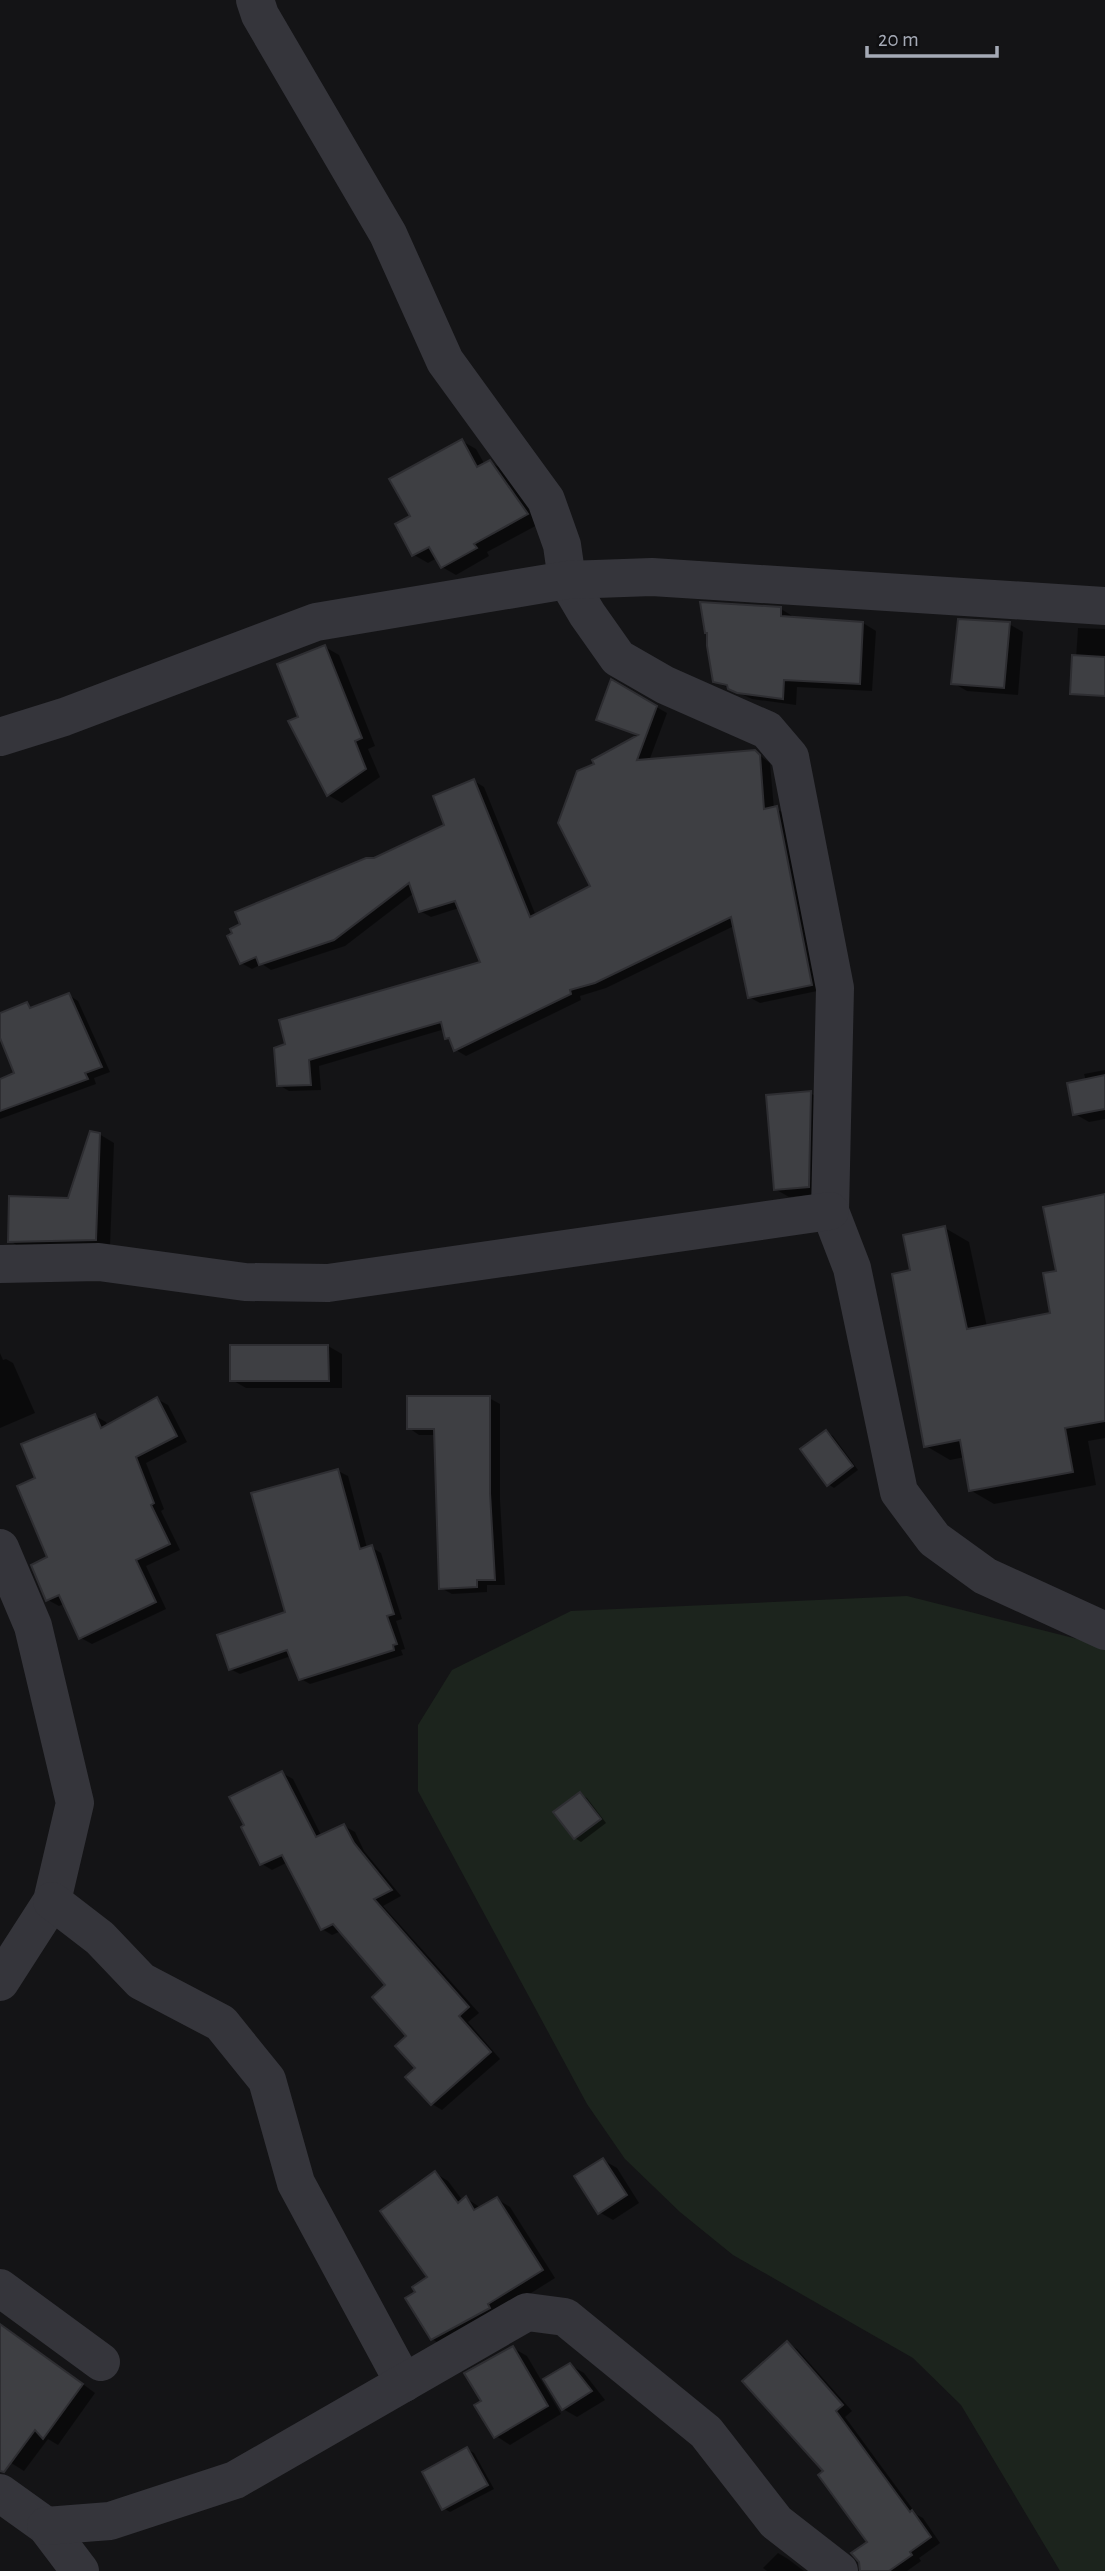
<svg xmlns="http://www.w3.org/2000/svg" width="1105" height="2571" viewBox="0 0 1105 2571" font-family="'Alegreya Sans',sans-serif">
<rect width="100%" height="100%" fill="#141416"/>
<polygon fill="#1c241d" points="907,1596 1105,1646 1105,2571 1060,2571 961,2405 913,2358 733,2255 680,2212 625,2159 587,2104 418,1791 418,1725 452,1670 571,1611"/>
<g fill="#0007">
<polygon points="462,441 476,449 485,465 490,462 504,470 541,523 487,552 489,556 456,575 442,567 437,558 428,563 414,555 412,516"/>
<polygon points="781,609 794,617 794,619 863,623 876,631 872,691 797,687 796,705 752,699 714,681"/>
<polygon points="1009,624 1023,632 1018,695 967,691 953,683"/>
<polygon points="1078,628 1105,629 1105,669 1074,690"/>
<polygon points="325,647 339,655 375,746 368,749 380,777 342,803 328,795 300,718"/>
<polygon points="612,682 667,713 649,761 755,752 770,763 774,809 788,814 822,990 760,1003 749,997 734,926 606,988 580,996 581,1000 466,1056 456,1050 453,1041 447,1038 445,1029 319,1066 321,1090 289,1091 279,1085 287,1045 482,963 459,908 431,917 420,911 414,893 345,946 271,970 262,964 252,969 241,963 374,860 446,826 474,781 484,787 536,916 592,887 596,764 640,737 598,719"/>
<polygon points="69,995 78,1001 110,1072 94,1078 96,1084 0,1119 0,1081 16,1073 0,1033 0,1021"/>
<polygon points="1105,1070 1105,1119 1089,1122 1075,1114 1086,1081 1084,1074"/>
<polygon points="810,1093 824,1101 822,1194 789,1197 775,1189"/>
<polygon points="99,1134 114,1143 110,1247 23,1249 10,1241 70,1200"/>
<polygon points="1105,1197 1105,1438 1088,1441 1096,1485 994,1504 970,1490 965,1457 950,1460 926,1446 912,1272 945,1228 969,1242 987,1327 1052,1314 1058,1272"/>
<polygon points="328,1346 342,1354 342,1388 246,1388 232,1380"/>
<polygon points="0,1353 3,1360 6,1359 13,1363 35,1413 0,1428"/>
<polygon points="489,1398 500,1404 500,1500 505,1585 487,1585 487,1592 452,1594 441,1588 436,1435 419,1435 409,1428"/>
<polygon points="157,1399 168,1405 187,1442 146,1463 164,1509 161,1511 180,1550 146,1566 166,1609 92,1644 81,1638 64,1604 59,1606 48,1600 49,1558 38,1479 95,1416 106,1422 107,1426"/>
<polygon points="827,1432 833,1436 858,1470 834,1488 828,1484"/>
<polygon points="338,1471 348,1476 367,1548 371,1547 381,1553 402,1619 396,1621 405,1649 401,1650 403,1655 310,1684 301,1679 291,1656 240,1674 230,1669 287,1613"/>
<polygon points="282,1773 293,1779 322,1837 344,1826 355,1832 364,1851 401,1896 383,1906 479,2013 468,2022 500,2059 442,2110 432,2104 388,1985 341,1931 332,1935 322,1929 288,1862 272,1870 262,1864"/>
<polygon points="580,1794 587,1798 606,1823 581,1842 575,1838"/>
<polygon points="603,2160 617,2168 639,2203 613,2220 599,2212"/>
<polygon points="435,2173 448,2181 463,2201 466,2198 481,2208 497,2199 510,2207 555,2278 445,2347 432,2339 417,2293 430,2278"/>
<polygon points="0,2323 95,2393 58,2445 48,2439 24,2471 8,2461 0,2465"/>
<polygon points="787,2343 797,2349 852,2411 845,2417 917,2515 923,2518 940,2543 919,2558 921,2561 907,2571 862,2571 869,2542 826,2471"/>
<polygon points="513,2348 527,2356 561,2414 510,2445 496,2436 483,2402"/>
<polygon points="570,2365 584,2373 605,2400 577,2417 563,2409"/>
<polygon points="467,2449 474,2453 494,2489 450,2512 443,2508"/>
<polygon points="778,2553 788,2559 804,2571 767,2571 763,2568"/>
</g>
<g fill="#3e3f43" stroke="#2e2e32" stroke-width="2">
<polygon points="462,439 477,467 490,460 528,514 474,544 477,548 441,568 429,547 412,556 395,524 410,516 389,479"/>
<polygon points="700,602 781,607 781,616 863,622 860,684 784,680 783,699 737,693 728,689 727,685 713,682 707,646 707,633 705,633"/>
<polygon points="958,619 1010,622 1004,688 951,684"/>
<polygon points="325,645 362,738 355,741 366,769 327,796 288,721 298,717 277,664"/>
<polygon points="1072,655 1105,657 1105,696 1070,694"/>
<polygon points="611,679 657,706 637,760 755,750 760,755 764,809 777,806 812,985 748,998 731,917 595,983 570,990 571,994 454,1051 449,1038 445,1039 441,1022 309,1060 311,1085 277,1086 274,1048 285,1044 279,1020 480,962 455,901 419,912 409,883 334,940 259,965 256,957 240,964 227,936 232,933 230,929 240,924 235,912 366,858 374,858 444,825 433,796 474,779 530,917 590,886 558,823 577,771 594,764 592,760 638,735 596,720"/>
<polygon points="69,993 102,1067 85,1073 88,1079 0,1111 0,1079 14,1073 0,1038 0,1013 27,1002 30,1008"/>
<polygon points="1105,1075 1105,1109 1073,1115 1067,1083"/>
<polygon points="811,1091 809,1187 774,1190 766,1095"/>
<polygon points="90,1131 100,1133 96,1240 8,1242 9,1196 68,1198"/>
<polygon points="1105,1194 1105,1421 1065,1428 1073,1472 969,1491 960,1440 924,1447 892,1274 910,1270 903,1235 945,1226 967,1329 1050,1313 1043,1273 1056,1271 1043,1207"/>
<polygon points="230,1345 328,1345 329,1381 230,1381"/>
<polygon points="407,1396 490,1396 490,1493 495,1580 477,1580 477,1587 439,1589 434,1429 407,1429"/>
<polygon points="157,1397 177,1436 136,1457 154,1503 151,1505 170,1544 136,1560 156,1602 79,1639 59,1595 46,1601 31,1565 47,1557 17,1486 35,1478 21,1444 95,1414 101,1428"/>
<polygon points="826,1430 853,1466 827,1486 800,1449"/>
<polygon points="338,1469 360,1549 372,1545 394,1614 387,1616 397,1644 393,1645 394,1650 299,1680 287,1650 229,1670 217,1635 285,1612 251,1493"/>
<polygon points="282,1771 316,1837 344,1824 354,1843 392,1890 374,1899 469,2007 459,2016 491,2052 431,2105 405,2077 415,2068 395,2046 406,2036 372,1997 385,1985 333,1924 321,1930 282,1855 260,1865 241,1827 244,1825 229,1797"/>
<polygon points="580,1792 601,1819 574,1839 553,1812"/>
<polygon points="603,2158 627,2195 598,2214 574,2176"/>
<polygon points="435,2171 458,2203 466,2196 474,2210 497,2197 543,2270 488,2304 490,2308 431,2340 405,2298 415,2292 412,2287 427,2277 380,2211"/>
<polygon points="0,2324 83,2384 43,2439 35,2430 4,2472 0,2471"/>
<polygon points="787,2341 843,2405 836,2411 910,2512 912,2510 931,2537 910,2552 912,2555 889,2571 860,2571 859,2562 851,2553 867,2542 818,2475 823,2471 742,2381"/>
<polygon points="513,2346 548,2406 494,2438 474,2405 481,2401 464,2373"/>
<polygon points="570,2363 592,2391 562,2410 543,2379"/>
<polygon points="467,2447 488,2485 442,2510 422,2472"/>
</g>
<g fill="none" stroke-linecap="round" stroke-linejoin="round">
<g stroke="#35353b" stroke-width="38">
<polyline points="255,0 260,15 388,234 445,361 546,500 562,545 567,580 587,614 618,658 665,685 767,730 790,757 835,988 830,1211 852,1268 899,1492 934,1539 985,1576 1105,1631"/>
<polyline points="0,737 64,717 316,622 567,580 652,577 1105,606"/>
<polyline points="0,1264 99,1262 245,1282 328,1283 830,1211"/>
<polyline points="0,1548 33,1626 75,1803 52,1901 0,1982"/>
<polyline points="52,1901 100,1938 141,1981 221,2023 267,2080 296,2183 404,2383"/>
<polyline points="0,2288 101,2362"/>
<polyline points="0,2493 46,2526 80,2571"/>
<polyline points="46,2526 110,2521 235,2480 527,2312 565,2317 706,2432 776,2522 839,2571"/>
</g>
</g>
<path d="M867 46v10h130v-10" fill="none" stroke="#a5aab6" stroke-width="3.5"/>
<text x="878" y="46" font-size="21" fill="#a5aab6" stroke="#0f0f11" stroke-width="5" paint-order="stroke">20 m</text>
</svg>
